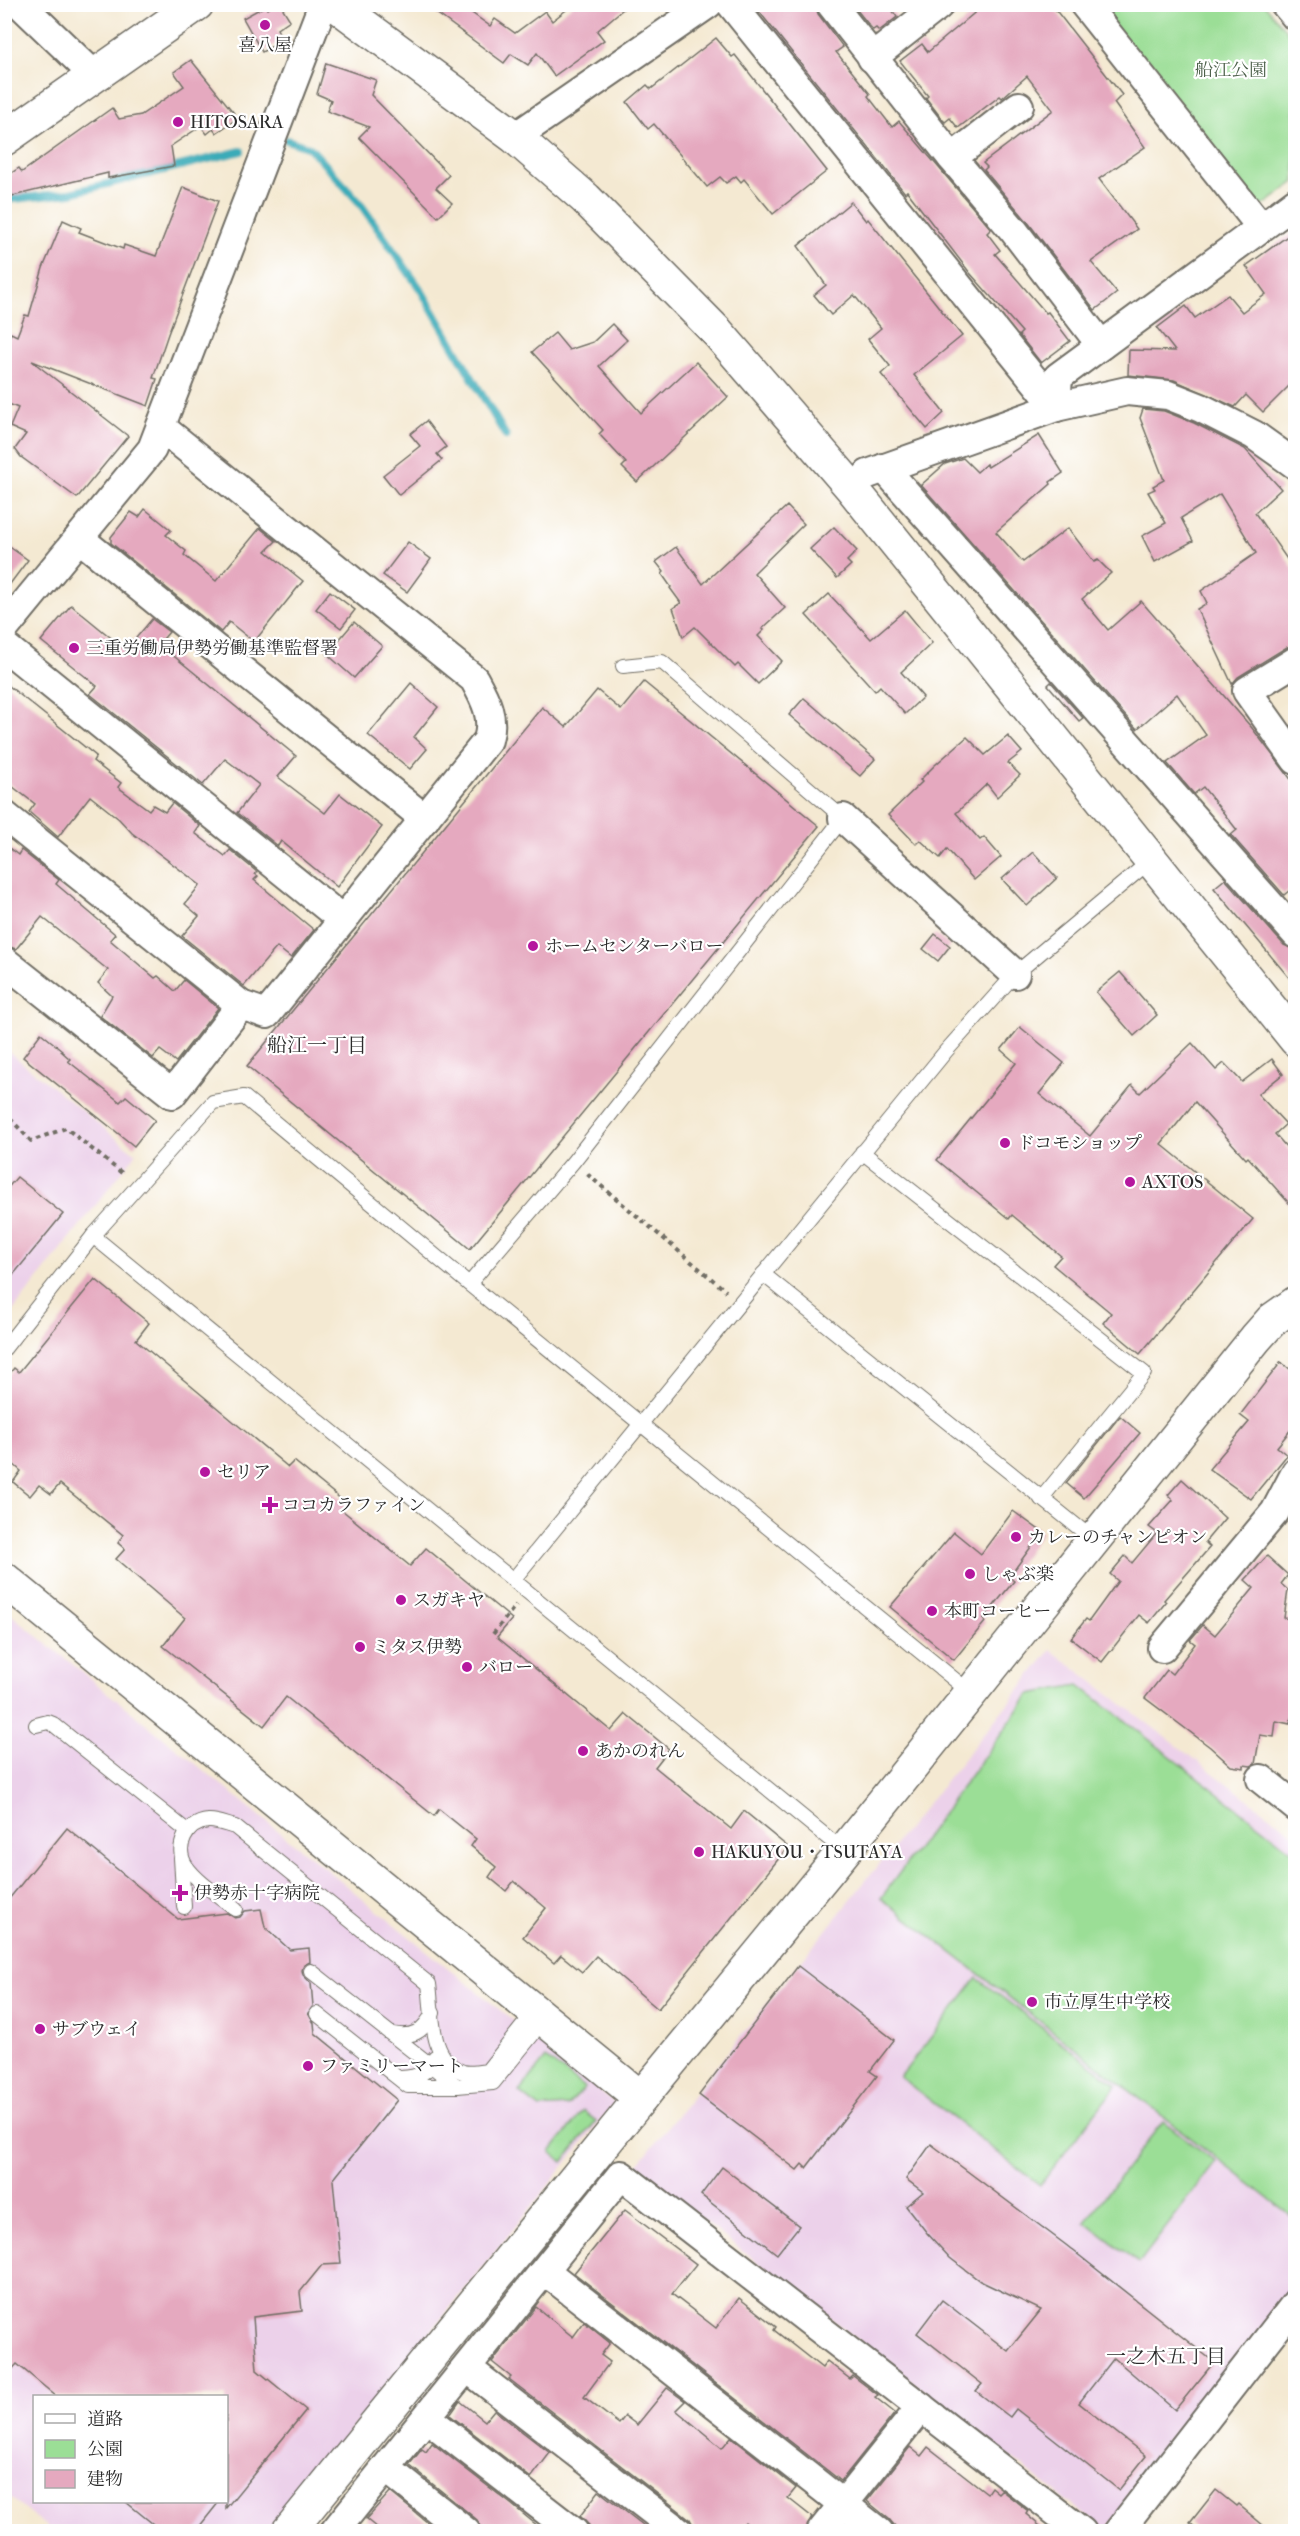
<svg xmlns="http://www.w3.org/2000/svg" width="1300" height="2536" viewBox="0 0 1300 2536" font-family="'IM FELL French Canon','Noto Serif JP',serif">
<rect width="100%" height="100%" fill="#fff"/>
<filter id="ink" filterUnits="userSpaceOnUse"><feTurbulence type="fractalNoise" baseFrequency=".0167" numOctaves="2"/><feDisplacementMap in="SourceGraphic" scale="12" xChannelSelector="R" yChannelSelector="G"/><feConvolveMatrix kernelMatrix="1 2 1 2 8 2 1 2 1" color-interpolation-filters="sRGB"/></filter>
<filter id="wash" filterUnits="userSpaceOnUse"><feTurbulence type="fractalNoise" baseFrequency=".008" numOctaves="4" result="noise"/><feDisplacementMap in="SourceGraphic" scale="24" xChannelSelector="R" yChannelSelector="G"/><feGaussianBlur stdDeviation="1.35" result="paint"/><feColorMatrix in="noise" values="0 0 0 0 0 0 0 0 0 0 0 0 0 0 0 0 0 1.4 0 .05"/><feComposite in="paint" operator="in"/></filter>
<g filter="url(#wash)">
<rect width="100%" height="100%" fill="#f4e9d2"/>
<g fill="#ecd1ea" fill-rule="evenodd">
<polygon points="5,1049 136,1154 5,1321"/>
<path d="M4,1609L615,2103L270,2531H52L5,2493ZM34,2396H226V2502H34Z"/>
<polygon points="1051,1650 1295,1835 1295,2286 1106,2531 635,2168"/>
</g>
<g fill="#9bde96" stroke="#638460" stroke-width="1.5">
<polygon points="1095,5 1265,5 1295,41 1295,182 1264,205 1257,206"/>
<polygon points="1079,1685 1295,1853 1294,2218 881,1898 1030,1694"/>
<polygon points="977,1978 1117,2085 1040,2185 900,2077"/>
<polygon points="546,2058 585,2088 567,2106 540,2108 519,2092"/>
<polygon points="583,2111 596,2121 563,2162 551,2152"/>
<polygon points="1163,2121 1216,2162 1139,2263 1085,2222"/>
</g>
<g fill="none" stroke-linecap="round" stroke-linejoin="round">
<g stroke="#3babb8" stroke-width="8">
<polyline points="287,140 310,148 359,202 421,290 506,436"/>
<polyline points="4,200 70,193 241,151"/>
</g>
</g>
<g id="blocks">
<g fill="#e5a9bf">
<polygon points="275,4 280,4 290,20 277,29 283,40 262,52 243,18 265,6 268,9"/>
<polygon points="424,4 459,4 490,26 495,19 515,33 545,11 552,21 574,4 629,4 597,31 604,40 554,76 537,53 528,65 511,54 504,63"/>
<polygon points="753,4 815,4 818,14 843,47 836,52 870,94 868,96 892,127 899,121 991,229 987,233 1000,250 995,254 1046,313 1048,312 1070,341 1041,363 1019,335 1022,332 970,273 907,191 905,193"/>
<polygon points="852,4 888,4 897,17 879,31 876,28 873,30"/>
<polygon points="985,4 1051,4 1122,95 1114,103 1145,147 1099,179 1137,229 1091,262 1117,293 1095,310 1027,221 984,170 987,167 983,163 1053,110 1027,76 1002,98 1000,96 958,128 950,118 945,122 942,119 926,98 928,96 900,61 922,44 928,52"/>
<polygon points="716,38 732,57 735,55 827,171 773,214 744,179 741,182 736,176 726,183 720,177 707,187 654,124 648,129 627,102 647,85 651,89"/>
<polygon points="191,60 238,118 216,133 213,129 207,134 201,126 171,146 174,166 108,178 108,173 13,196 4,184 4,178 19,168 22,172 112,108 119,119 141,115 184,86 174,72"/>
<polygon points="326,63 376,80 371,95 449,175 436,188 452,203 438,217 359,137 369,127 327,111 331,100 317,94"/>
<polygon points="183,187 218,201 168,334 153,378 157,379 148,406 32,361 128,436 77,498 21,457 15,449 26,434 10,427 18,408 4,402 4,348 11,333 17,336 25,315 29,316 43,268 63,220 81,228 79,232 123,249 124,245 156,256"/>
<polygon points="851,202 866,221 868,219 962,336 914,375 944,413 927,429 881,374 890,366 868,339 881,328 854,295 831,315 814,295 826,285 798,246"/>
<polygon points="1296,230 1296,379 1263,412 1246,395 1235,407 1174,380 1128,375 1129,350 1175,351 1157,328 1186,306 1195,318 1228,295 1242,312 1266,294 1246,266"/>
<polygon points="612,324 627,340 599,366 641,413 696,362 728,397 637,482 622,467 626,463 599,434 603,430 532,352 555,333 569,350 593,342"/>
<polygon points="1143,409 1164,411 1194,423 1245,449 1281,489 1255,513 1296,572 1296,645 1287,647 1238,677 1232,684 1197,609 1207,603 1201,591 1256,553 1220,494 1181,518 1193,541 1155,562 1142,536 1166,523 1148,492 1155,489 1153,486 1164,480 1140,418"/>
<polygon points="426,421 446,447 437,454 442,460 399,495 383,475 420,446 410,434"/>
<polygon points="1039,435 1063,473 1050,482 1051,484 996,532 1023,562 1068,528 1094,562 1098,560 1111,573 1082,599 1108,630 1141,601 1252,728 1296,786 1296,885 1284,895 1231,835 1237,830 1203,787 1194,794 1167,763 1206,735 1177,694 1137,729 921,485 945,464 963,458 977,472 986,464 988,467"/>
<polygon points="787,506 804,524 754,573 785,608 762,629 764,630 758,636 782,661 758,684 738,664 735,667 695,627 683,637 673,608 681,603 670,588 671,587 662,574 664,572 656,562 676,547 703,584"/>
<polygon points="145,509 171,530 166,535 186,551 184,555 216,581 260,528 276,541 266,551 303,581 254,642 229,622 221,632 111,543 111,537 131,512 139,517"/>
<polygon points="834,527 857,551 847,561 851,565 837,578 810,549"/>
<polygon points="408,542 431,559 407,592 383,575"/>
<polygon points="4,543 28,560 4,592"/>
<polygon points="330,591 355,610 341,628 316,609"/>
<polygon points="829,594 871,639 905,610 932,643 901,672 923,697 905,714 880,686 875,691 806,615"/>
<polygon points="71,605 126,650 152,619 169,632 159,644 296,756 278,777 325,813 340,794 382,827 337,887 281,841 278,846 237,813 259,785 225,759 203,785 90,694 97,686 41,641"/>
<polygon points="354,622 382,646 354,678 327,654"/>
<polygon points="4,682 96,756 93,761 121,783 118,787 149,810 153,805 165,812 172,803 200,826 195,833 225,856 230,850 257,872 255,874 258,876 254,880 314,930 291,958 277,947 244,986 182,936 199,916 185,904 200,885 132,833 119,819 90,796 58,837 29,812 35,804 4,780"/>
<polygon points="644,682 819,826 470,1249 247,1066 542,707 566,727 597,690 621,710"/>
<polygon points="1051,682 1083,718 1079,721 1048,685"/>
<polygon points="411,683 438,707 414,737 427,749 410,769 368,735"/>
<polygon points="804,698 875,759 860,776 789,715"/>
<polygon points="1008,736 1022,752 1008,763 1020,775 997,797 987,784 956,813 980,840 984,837 1001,857 974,880 947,849 940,858 920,840 916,844 888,815 922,782 920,780 935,765 967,737 985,755"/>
<polygon points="4,844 18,855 21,850 59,880 56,884 115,934 110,940 155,978 158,976 175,991 184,980 218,1008 176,1062 160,1050 153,1058 100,1016 112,996 98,983 108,970 42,917 16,949 4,945"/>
<polygon points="1033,852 1057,878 1027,906 1002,879"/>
<polygon points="1225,879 1284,945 1296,950 1296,986 1214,888"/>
<polygon points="935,934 950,946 938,961 923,949"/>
<polygon points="1120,972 1157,1015 1134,1036 1096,992"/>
<polygon points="1020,1027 1064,1063 1039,1094 1090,1136 1132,1085 1140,1093 1192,1043 1216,1070 1224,1063 1242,1082 1272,1059 1283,1074 1258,1094 1286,1124 1275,1134 1296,1158 1296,1211 1248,1157 1246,1159 1195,1102 1161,1144 1253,1219 1140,1354 1103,1323 1111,1313 1053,1265 1061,1256 1012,1215 1009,1219 937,1160 1016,1063 1001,1050"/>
<polygon points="41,1033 62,1050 61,1051 70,1059 68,1061 120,1102 126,1096 155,1120 134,1146 23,1057"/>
<polygon points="17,1177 63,1214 4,1286 4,1192"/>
<polygon points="95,1279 149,1323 136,1340 288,1467 294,1461 347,1504 342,1510 410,1566 426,1548 512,1619 497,1637 611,1731 626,1714 669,1749 655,1767 731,1829 744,1811 788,1847 658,2009 596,1956 582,1972 561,1955 554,1963 523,1937 546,1908 514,1881 506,1891 489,1877 496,1867 471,1846 476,1839 439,1809 434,1816 286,1697 264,1726 163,1646 185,1618 116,1559 125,1549 118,1543 123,1535 60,1484 51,1494 39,1485 30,1496 13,1482 21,1471 4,1456 4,1380 14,1368 19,1372"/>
<polygon points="1281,1362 1296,1374 1296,1423 1277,1447 1287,1455 1251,1499 1209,1469 1249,1422 1240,1415"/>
<polygon points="1120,1416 1140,1433 1084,1498 1066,1483"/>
<polygon points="1182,1479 1225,1518 1205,1542 1210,1547 1164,1600 1166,1602 1149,1623 1139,1615 1102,1662 1071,1638 1086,1619 1089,1621 1118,1581 1110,1574 1125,1556 1132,1563 1157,1533 1149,1527 1173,1500 1168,1495"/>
<polygon points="1013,1511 1042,1532 1009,1577 1014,1581 983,1619 985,1622 954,1660 890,1607 954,1532 981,1554"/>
<polygon points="1267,1556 1288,1575 1281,1584 1288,1590 1284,1618 1296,1620 1296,1718 1291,1718 1290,1724 1276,1721 1274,1737 1260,1735 1255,1764 1251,1766 1244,1765 1244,1768 1231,1766 1210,1747 1145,1698 1167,1670 1172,1674 1195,1644 1190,1640 1203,1625 1215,1635 1254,1588 1245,1580"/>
<polygon points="67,1828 178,1919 227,1913 235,1918 240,1917 245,1911 261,1909 265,1927 290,1950 309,1948 310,1962 304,1965 302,1970 303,1975 311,1983 313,2006 308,2013 314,2023 315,2033 397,2100 333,2180 341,2264 322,2265 300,2292 302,2311 253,2317 257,2370 306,2410 226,2508 226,2397 57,2397 17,2364 4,2378 4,1905"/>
<polygon points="798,1966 894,2040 870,2071 877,2076 806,2168 802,2164 797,2170 699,2095"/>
<polygon points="931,2144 1066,2245 1214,2362 1175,2410 1114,2358 1079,2403 1146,2456 1119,2490 1016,2409 1010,2417 976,2391 982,2384 917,2333 942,2300 1008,2351 1041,2310 980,2281 950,2258 927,2233 906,2206 923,2192 906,2179"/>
<polygon points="722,2167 799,2226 777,2254 701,2195"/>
<polygon points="625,2210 696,2264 672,2294 716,2328 739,2298 776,2327 774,2330 822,2368 827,2361 850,2379 853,2376 878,2395 875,2397 895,2413 841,2481 574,2273"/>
<polygon points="536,2307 573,2337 584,2322 610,2343 601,2355 610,2362 584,2397 619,2424 625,2416 637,2425 667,2388 685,2401 676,2410 722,2448 731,2437 796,2488 788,2498 812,2517 805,2532 757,2532 745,2522 738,2532 696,2532 690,2519 509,2379 511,2377 492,2362"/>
<polygon points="460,2401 485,2421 494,2410 550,2453 531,2478 450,2415"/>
<polygon points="432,2443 511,2504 545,2532 482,2532 476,2519 409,2465 422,2449 426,2452"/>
<polygon points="910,2447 921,2456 928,2447 987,2493 991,2487 998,2493 1001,2490 1028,2511 1026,2514 1047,2532 900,2532 889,2519 867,2501"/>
<polygon points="1216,2490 1236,2506 1238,2504 1271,2532 1201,2532 1190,2523"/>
<polygon points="599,2491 652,2532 590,2532 589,2525 580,2516"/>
<polygon points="390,2492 439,2532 382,2532 366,2519"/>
<polygon points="126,2502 219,2502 195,2532 163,2532"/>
</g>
</g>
</g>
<g filter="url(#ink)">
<use href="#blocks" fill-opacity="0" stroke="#716e65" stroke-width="1.5"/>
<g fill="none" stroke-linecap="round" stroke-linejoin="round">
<defs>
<g id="lane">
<polyline points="862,1152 1144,1373 1041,1499"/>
<polyline points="93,1236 844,1851"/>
<polyline points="763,1274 1094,1540"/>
<polyline points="469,1284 573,1162 843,818 662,662 623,666"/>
<polyline points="4,1349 93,1236 213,1102 244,1097 469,1284 971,1693"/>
<polyline points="513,1580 946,1051 1015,974 1150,861"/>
<polyline points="36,1725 48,1722 53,1724 187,1831"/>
<polyline points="181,1858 184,1907"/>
<path d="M236,1909C220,1896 198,1883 186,1866C174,1848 186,1823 208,1821C216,1820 227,1825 235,1827L429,1984C433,2013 429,2061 463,2072C470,2074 480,2072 487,2071L522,2027L538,2014"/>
<polyline points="311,1971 457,2086 493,2083 532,2035 538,2014"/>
<polyline points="317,2014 408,2086 457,2086"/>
<path d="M392,2034C413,2038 423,2032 433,2013"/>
<path d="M401,2078C418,2077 428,2074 435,2057"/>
</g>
<g id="street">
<polyline points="20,4 95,76"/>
<polyline points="731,4 1056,407"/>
<polyline points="831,4 952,158 1014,231 1101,345"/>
<polyline points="1084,4 1261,227"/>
<polyline points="1285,4 1296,17"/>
<polyline points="872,58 938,6"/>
<polyline points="515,137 708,4"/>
<polyline points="952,158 1019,106"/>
<polyline points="1056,407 1058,377 1296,202"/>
<polyline points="884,468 1296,934"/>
<polyline points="868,474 1056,407 1127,391 1168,395 1201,408 1254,435 1296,465"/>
<polyline points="79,538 425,819"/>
<polyline points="4,629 152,449 323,4"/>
<polyline points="4,646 343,920"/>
<polyline points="1296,661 1247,691 1296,760"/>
<path d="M4,815L241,1005L267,1014L488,740C495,717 485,699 474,679L162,428"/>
<polyline points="843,818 1015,974"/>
<polyline points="4,961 172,1094 241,1005"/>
<polyline points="1162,1648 1275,1512 1296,1472"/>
<polyline points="1261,1779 1296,1807"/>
<polyline points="545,2271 879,2532"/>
<polyline points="467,2368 680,2532"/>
<polyline points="427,2418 574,2532"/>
<polyline points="386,2468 466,2532"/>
<polyline points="334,2532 621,2175 1082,2532"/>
<polyline points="821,2532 921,2407"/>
<polyline points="1118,2532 1296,2303"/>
</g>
<g id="secondary">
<polyline points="335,4 515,137 586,199 718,333 851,487 1296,1040"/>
<polyline points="4,139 197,4"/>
<polyline points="4,1579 641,2098 844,1851 1256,1338 1272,1320 1296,1303"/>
<polyline points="288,2532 641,2098"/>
</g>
</defs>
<use href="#lane" stroke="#716e65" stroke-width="16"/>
<use href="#street" stroke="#716e65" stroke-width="32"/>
<use href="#secondary" stroke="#716e65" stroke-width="36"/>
<g stroke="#716e65" stroke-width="4" stroke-dasharray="4.5 4.5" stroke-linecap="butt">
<polyline points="4,1112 31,1141 66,1128 123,1174"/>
<polyline points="587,1174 726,1291"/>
<polyline points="493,1634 516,1605"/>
</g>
<use href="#lane" stroke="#fff" stroke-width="14"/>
<use href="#street" stroke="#fff" stroke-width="28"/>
<use href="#secondary" stroke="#fff" stroke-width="33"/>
</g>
</g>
<g fill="#b5179e" stroke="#fff" stroke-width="2">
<circle cx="265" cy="25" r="6"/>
<circle cx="178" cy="122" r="6"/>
<circle cx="74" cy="648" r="6"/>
<circle cx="533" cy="946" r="6"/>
<circle cx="1005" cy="1143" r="6"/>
<circle cx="1130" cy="1182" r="6"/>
<circle cx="205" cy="1472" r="6"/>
<path d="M267 1496h6v6h6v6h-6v6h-6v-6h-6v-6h6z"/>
<circle cx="1016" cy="1537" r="6"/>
<circle cx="970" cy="1574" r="6"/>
<circle cx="401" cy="1600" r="6"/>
<circle cx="932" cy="1611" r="6"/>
<circle cx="360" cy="1647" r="6"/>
<circle cx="467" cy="1667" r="6"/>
<circle cx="583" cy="1751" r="6"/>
<circle cx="699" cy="1852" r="6"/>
<path d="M177 1884h6v6h6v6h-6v6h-6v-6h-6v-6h6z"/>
<circle cx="1032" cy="2002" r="6"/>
<circle cx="40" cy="2029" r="6"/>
<circle cx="308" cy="2066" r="6"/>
</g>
<g text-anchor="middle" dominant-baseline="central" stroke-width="4.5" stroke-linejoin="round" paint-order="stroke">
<g font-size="18" fill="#2b2b2b" stroke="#fff" text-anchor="start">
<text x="265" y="45" text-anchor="middle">喜八屋</text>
<text x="190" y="122">HITOSARA</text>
<text x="86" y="648">三重労働局伊勢労働基準監督署</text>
<text x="545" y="946">ホームセンターバロー</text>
<text x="1017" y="1143">ドコモショップ</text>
<text x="1142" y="1182">AXTOS</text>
<text x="217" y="1472">セリア</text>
<text x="282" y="1505">ココカラファイン</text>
<text x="1028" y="1537">カレーのチャンピオン</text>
<text x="982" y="1574">しゃぶ楽</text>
<text x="413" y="1600">スガキヤ</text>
<text x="944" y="1611">本町コーヒー</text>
<text x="372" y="1647">ミタス伊勢</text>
<text x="479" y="1667">バロー</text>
<text x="595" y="1751">あかのれん</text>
<text x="711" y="1852">HAKUYOU・TSUTAYA</text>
<text x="194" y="1893">伊勢赤十字病院</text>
<text x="1044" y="2002">市立厚生中学校</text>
<text x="52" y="2029">サブウェイ</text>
<text x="320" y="2066">ファミリーマート</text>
</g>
<g font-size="18" fill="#4d614b" stroke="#fff">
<text x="1231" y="70">船江公園</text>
</g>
<g font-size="20" fill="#2b2b2b" stroke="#fff">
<text x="317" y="1045">船江一丁目</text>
<text x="1166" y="2356">一之木五丁目</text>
</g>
</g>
<rect width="1300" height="2536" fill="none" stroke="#fff" stroke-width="24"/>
<rect x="33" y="2395" width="195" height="108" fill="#ffffff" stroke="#aaaaaa" stroke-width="1.5"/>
<rect x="45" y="2414" width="30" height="9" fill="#ffffff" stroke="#aaaaaa" stroke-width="1.5"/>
<text x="87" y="2425" font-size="18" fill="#2b2b2b">道路</text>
<rect x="45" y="2440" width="30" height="18" fill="#9bde96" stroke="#aaaaaa" stroke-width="1.5"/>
<text x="87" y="2455" font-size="18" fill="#2b2b2b">公園</text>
<rect x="45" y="2470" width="30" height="18" fill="#e5a9bf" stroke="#aaaaaa" stroke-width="1.5"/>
<text x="87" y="2485" font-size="18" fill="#2b2b2b">建物</text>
</svg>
